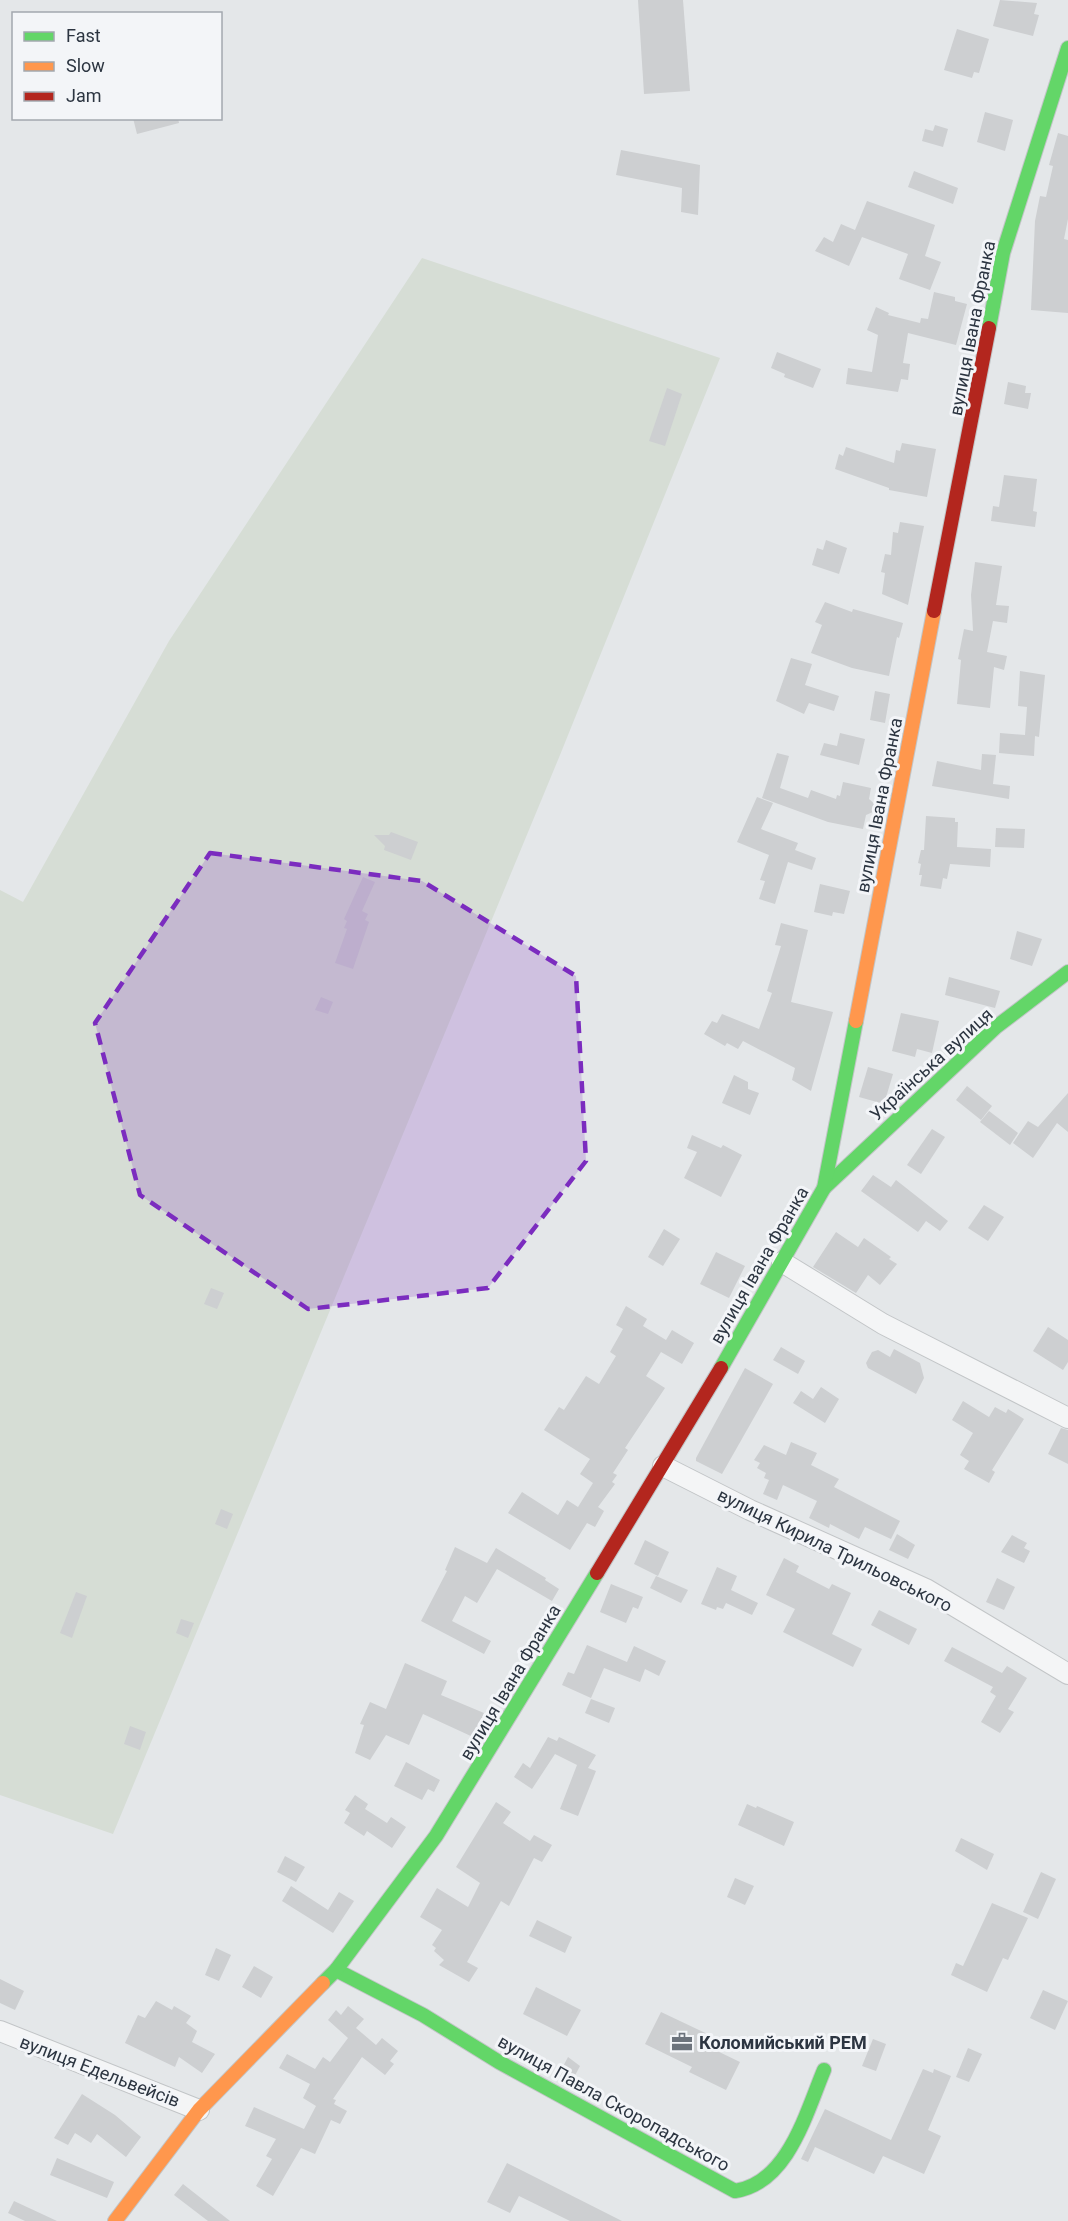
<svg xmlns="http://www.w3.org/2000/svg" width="1068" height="2221" viewBox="0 0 1068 2221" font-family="Roboto,sans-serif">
<rect width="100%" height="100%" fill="#e4e7e9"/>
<polygon fill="#d6ddd5" points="422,258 720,358 560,755 113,1834 0,1795 0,890 23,902 169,641"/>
<g fill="#cdcfd1">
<polygon points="638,0 683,0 690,91 644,94"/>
<polygon points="1000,0 1037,3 1034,14 1039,15 1033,36 993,26"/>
<polygon points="957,29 989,39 979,73 974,72 972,78 944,70"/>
<polygon points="985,112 1013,120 1005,151 977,142"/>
<polygon points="133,118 178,118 179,123 137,134"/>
<polygon points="935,125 948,129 943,147 922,141 925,129 933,131"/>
<polygon points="1058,133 1068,136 1068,219 1064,239 1068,240 1068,313 1031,310 1035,221 1040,196 1046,197 1053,166 1049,165"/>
<polygon points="621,150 700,165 698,215 681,212 682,188 616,175"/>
<polygon points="914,171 958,188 953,204 908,187"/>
<polygon points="867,201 935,225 925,256 941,262 930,290 899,279 908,254 862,237 849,266 815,251 824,237 833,242 841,224 855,230"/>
<polygon points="934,292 955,297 955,301 967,304 956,345 908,333 903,363 910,364 908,380 901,379 898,392 846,384 848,368 872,372 878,335 867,330 876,307 889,313 888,315 920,323 921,318 928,319"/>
<polygon points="777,352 821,369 813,388 784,377 785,374 771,368"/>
<polygon points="1008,382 1026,386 1025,393 1031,393 1028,409 1004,404"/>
<polygon points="667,388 682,394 665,446 649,441"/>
<polygon points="902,443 936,449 927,497 889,490 889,488 835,469 839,454 843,456 846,447 894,463 896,450 900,451"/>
<polygon points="1004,475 1037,479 1033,511 1037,512 1035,527 991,521 993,506 999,507"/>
<polygon points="900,522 924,526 908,605 882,594 885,573 881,572 885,554 891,555 893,532 898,533"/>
<polygon points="826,540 847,548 839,574 812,565 817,548 823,550"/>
<polygon points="975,562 1002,566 996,605 1009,606 1007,623 993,621 987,652 1007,656 1004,670 994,667 990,708 957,704 961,660 958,659 964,629 973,631 971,595"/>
<polygon points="825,602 852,612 853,609 903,623 899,638 897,637 889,676 852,668 811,653 822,625 815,622"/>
<polygon points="791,658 812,664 805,685 839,696 834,711 809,703 804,714 776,701"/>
<polygon points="1020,671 1045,675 1039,737 1035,736 1034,756 999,753 1000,733 1025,735 1027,707 1018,706"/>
<polygon points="875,691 890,694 885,723 870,720"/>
<polygon points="840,733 865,739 859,765 820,755 824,743 837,746"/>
<polygon points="777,753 789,756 780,788 808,798 811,790 836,799 837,795 840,796 843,782 871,788 869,799 880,809 866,815 863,829 828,822 762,798"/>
<polygon points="982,754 996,755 993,784 1010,786 1009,799 932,786 937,761 981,770"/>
<polygon points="757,797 773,803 761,829 798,843 795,850 816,858 812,870 788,862 775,904 759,899 765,881 760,880 769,855 737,842"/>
<polygon points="926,816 955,818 955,822 958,822 957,847 991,849 990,867 950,864 947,879 943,878 941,889 920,886 922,875 919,875 921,864 918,863 921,850 924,850"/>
<polygon points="996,828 1025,829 1024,848 995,847"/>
<polygon points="391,832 418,842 411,860 384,850 385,846 374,835 389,835"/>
<polygon points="363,877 375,882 362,911 368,914 365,920 369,922 353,969 335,963 347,929 344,928 347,921 344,919"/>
<polygon points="820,884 850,891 844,914 833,912 832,916 814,912"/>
<polygon points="781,923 808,930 791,1002 833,1012 811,1091 792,1080 795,1068 743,1041 738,1049 727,1043 725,1046 704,1034 712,1021 717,1023 722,1014 759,1029 772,993 767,991 781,946 775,945"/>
<polygon points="1017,931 1042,939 1032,966 1010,959"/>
<polygon points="949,977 1000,991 995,1008 945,995"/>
<polygon points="321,997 333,1002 328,1014 315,1010"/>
<polygon points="901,1013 939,1021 932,1053 917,1049 915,1057 892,1051"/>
<polygon points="868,1067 893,1074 884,1104 859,1097"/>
<polygon points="734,1075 748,1082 748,1089 759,1093 750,1115 722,1103"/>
<polygon points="967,1086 992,1106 981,1120 956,1100"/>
<polygon points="1068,1093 1068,1132 1057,1123 1033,1158 1013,1143 1028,1121 1038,1127"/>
<polygon points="989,1111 1018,1133 1010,1145 980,1122"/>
<polygon points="932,1129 945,1137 921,1174 907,1165"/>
<polygon points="692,1135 721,1148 723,1145 742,1155 721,1197 684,1178 697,1152 687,1148"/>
<polygon points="873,1175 891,1187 896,1180 948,1221 940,1231 926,1221 918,1232 861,1191"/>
<polygon points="984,1205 1004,1217 988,1241 968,1228"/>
<polygon points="664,1229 680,1239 663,1266 648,1257"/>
<polygon points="836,1232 858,1247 864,1238 891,1257 889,1259 897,1264 880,1285 868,1275 856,1293 813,1267"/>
<polygon points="716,1252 745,1266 729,1298 700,1284"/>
<polygon points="211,1288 224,1293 217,1309 204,1304"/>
<polygon points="626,1306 647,1319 643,1326 666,1340 672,1330 694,1343 682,1364 661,1352 646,1376 665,1388 625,1448 628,1450 613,1473 617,1475 612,1482 615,1484 598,1507 604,1511 595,1527 587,1523 570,1550 508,1513 522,1492 558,1515 567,1500 578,1507 593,1483 580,1474 590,1459 544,1430 559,1407 564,1410 586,1376 599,1384 616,1356 610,1352 623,1329 616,1325"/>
<polygon points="1048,1327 1068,1340 1068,1362 1063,1370 1033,1351"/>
<polygon points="781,1347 805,1361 798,1374 773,1360"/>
<polygon points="894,1349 920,1363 924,1378 916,1394 868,1368 866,1363 872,1352 878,1350 890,1357"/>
<polygon points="745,1368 773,1384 722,1474 696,1461 696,1458"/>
<polygon points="821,1387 839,1399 825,1423 793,1403 801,1391 813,1399"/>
<polygon points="963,1401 989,1417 995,1407 1006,1413 1008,1409 1024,1419 992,1470 995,1472 989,1483 964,1469 969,1461 960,1455 973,1433 952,1420"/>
<polygon points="1061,1428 1068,1430 1068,1464 1048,1454"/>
<polygon points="791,1442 817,1453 811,1465 839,1479 834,1487 900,1521 891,1539 865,1527 859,1539 830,1524 829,1528 809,1518 817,1501 783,1485 777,1500 763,1494 769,1480 764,1478 766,1473 757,1468 760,1463 754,1460 764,1445 786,1455"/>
<polygon points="221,1509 233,1514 227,1529 215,1524"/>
<polygon points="897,1534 915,1545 908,1559 889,1550"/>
<polygon points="1012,1535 1027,1543 1024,1548 1030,1551 1024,1563 1001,1552"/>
<polygon points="645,1540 669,1552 658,1576 634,1564"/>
<polygon points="455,1547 489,1564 487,1563 496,1548 546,1578 545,1580 559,1589 552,1601 497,1569 477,1603 465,1596 452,1621 491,1641 484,1654 421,1621 447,1571 445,1570"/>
<polygon points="784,1558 799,1566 796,1572 829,1589 832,1584 851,1593 832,1634 862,1649 853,1667 783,1632 795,1609 766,1595"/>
<polygon points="717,1567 737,1576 731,1590 758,1603 752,1615 726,1603 723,1609 717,1607 716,1610 701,1604"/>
<polygon points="656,1576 688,1590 681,1603 650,1588"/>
<polygon points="997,1578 1015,1587 1004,1610 986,1602"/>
<polygon points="611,1584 643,1597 638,1609 633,1607 626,1623 600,1612"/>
<polygon points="76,1592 87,1596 72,1638 60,1633"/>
<polygon points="879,1610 917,1629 909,1645 871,1625"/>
<polygon points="181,1619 194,1623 188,1638 176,1633"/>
<polygon points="587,1645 627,1662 634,1646 666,1661 659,1676 645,1669 640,1682 604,1668 591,1698 562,1685 568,1672 574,1674"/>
<polygon points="952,1647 1002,1673 1007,1666 1027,1678 1008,1709 1014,1712 1000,1733 981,1722 996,1696 990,1692 993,1687 944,1661"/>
<polygon points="405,1663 447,1681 441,1695 484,1713 473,1737 423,1714 409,1745 386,1735 370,1760 355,1753 364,1725 360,1724 370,1702 386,1709"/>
<polygon points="591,1699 615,1708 609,1723 585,1713"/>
<polygon points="130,1726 146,1732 140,1750 124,1744"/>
<polygon points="548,1737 557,1741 559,1737 596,1755 588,1768 596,1771 578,1816 560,1809 577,1765 555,1754 532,1789 514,1777 523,1763 530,1768"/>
<polygon points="406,1762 440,1780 434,1792 428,1789 422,1800 394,1786"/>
<polygon points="355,1795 368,1804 365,1809 387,1823 391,1817 406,1827 392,1848 367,1831 364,1836 344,1823 350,1813 345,1810"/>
<polygon points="496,1802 511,1812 503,1823 530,1841 534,1835 552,1845 542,1862 534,1858 509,1906 501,1901 467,1962 478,1968 469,1982 439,1965 444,1960 434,1951 436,1948 432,1945 442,1930 420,1917 437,1888 468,1907 480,1883 456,1867"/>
<polygon points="747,1804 756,1808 757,1806 794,1822 784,1846 738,1825"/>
<polygon points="961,1838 994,1854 987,1870 955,1851"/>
<polygon points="285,1856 305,1867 296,1882 277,1872"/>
<polygon points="1041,1872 1056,1879 1038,1919 1023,1912"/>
<polygon points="735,1878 754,1886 745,1905 727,1897"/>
<polygon points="291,1886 328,1910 339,1892 354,1901 333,1933 282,1901"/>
<polygon points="992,1903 1028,1918 1008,1960 1003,1958 987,1992 951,1975 956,1963 963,1966"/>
<polygon points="537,1920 572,1937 565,1953 529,1936"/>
<polygon points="216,1948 231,1955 219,1981 205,1975"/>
<polygon points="254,1966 273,1977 261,1998 242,1987"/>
<polygon points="0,1979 24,1991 15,2010 0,2003"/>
<polygon points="536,1987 581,2010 567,2036 523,2014"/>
<polygon points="1043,1990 1068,2001 1055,2030 1030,2018"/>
<polygon points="156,2001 172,2010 174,2006 191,2016 186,2023 197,2031 192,2042 215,2054 202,2073 179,2057 175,2067 125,2043 138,2015 145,2018"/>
<polygon points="348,2006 364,2019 356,2028 376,2045 382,2038 398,2051 390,2061 394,2064 385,2075 362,2057 333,2099 336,2100 334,2104 347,2111 340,2124 331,2120 315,2154 301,2148 273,2196 256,2186 272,2159 266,2156 276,2139 245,2126 254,2107 304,2129 316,2106 303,2098 310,2084 279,2068 287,2054 315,2069 323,2057 330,2062 348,2038 328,2020 336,2010 341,2015"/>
<polygon points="661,2012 718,2039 713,2049 740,2062 726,2090 689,2072 692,2067 645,2044"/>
<polygon points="873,2039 886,2044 876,2071 862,2066"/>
<polygon points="968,2048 982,2054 969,2082 956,2077"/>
<polygon points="568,2057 580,2066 571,2083 558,2076"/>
<polygon points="923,2069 933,2073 934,2069 951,2076 928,2130 941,2136 924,2174 883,2156 874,2174 815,2147 808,2162 801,2159 825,2109 891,2140"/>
<polygon points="82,2094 115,2115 141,2137 126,2157 97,2134 91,2143 75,2133 68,2145 54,2138"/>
<polygon points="57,2158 114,2182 107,2198 50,2175"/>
<polygon points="507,2163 523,2171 622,2221 570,2221 519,2196 510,2213 487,2202"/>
<polygon points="183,2184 230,2221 208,2221 174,2195"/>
<polygon points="14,2201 57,2221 25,2221 8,2213"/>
</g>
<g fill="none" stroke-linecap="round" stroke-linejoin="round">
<defs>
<g id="street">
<polyline points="782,1262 883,1324 1068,1418"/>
<polyline points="663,1466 750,1510 926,1589 1068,1674"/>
<polyline points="0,2031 199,2110"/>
</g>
<g id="fast">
<polyline points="989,328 1003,253 1068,48"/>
<polyline points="824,1188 996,1027 1068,972"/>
<polyline points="721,1368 824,1188 856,1021"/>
<path d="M336,1970L423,2015L499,2062L735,2191C788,2183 806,2113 824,2070"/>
<polyline points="323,1983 336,1970 436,1836 597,1573"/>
</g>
<g id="slow">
<polyline points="856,1021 934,611"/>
<polyline points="115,2221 199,2110 323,1983"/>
</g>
<g id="jam">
<polyline points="934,611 989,328"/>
<polyline points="597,1573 721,1368"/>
</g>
</defs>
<use href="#street" stroke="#c2c5c7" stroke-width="22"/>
<use href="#fast" stroke="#c2c5c7" stroke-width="16"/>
<use href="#slow" stroke="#c2c5c7" stroke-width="16"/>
<use href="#jam" stroke="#c2c5c7" stroke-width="16"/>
<use href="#street" stroke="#f4f5f6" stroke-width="20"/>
<use href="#fast" stroke="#63d668" stroke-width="14"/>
<use href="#slow" stroke="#ff974d" stroke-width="14"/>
<use href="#jam" stroke="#b3261e" stroke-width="14"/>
</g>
<path fill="#7b2cbf" fill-opacity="0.2" stroke="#7b2cbf" stroke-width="4.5" stroke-dasharray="12 8" stroke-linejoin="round" d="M210,853L422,881L576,976L586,1161L488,1288L308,1309L140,1195L95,1023Z"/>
<defs>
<symbol id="office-bare" viewBox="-9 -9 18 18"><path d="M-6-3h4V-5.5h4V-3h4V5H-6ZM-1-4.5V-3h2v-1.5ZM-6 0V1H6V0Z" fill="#6c737c" stroke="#f3f5f8" stroke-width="2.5" paint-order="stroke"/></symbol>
</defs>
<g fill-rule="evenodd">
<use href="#office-bare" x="667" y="2027" width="30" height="30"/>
</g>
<g text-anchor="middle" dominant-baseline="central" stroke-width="6" stroke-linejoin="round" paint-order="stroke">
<g font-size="18" fill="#2c3541" stroke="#f3f5f8">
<text transform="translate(972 328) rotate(-79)">вулиця Івана Франка</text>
<text transform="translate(879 805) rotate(-79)">вулиця Івана Франка</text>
<text transform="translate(931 1064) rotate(-42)">Українська вулиця</text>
<text transform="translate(759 1265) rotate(-60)">вулиця Івана Франка</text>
<text transform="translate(835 1550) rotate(26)">вулиця Кирила Трильовського</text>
<text transform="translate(510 1682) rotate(-59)">вулиця Івана Франка</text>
<text transform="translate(100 2071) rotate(21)">вулиця Едельвейсів</text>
<text transform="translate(614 2103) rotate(29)">вулиця Павла Скоропадського</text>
</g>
<g font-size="18" font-weight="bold" fill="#2c3541" stroke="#f3f5f8" text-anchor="start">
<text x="699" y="2042">Коломийський РЕМ</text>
</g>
</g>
<rect x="12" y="12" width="210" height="108" fill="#f3f5f8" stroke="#a3a8af" stroke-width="1.5"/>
<rect x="24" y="32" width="30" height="9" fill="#63d668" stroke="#a3a8af" stroke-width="1.5"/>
<text x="66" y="42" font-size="18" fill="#2c3541">Fast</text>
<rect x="24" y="62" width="30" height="9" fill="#ff974d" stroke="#a3a8af" stroke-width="1.5"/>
<text x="66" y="72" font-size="18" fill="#2c3541">Slow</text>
<rect x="24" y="92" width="30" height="9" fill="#b3261e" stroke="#a3a8af" stroke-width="1.5"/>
<text x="66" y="102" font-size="18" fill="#2c3541">Jam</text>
</svg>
